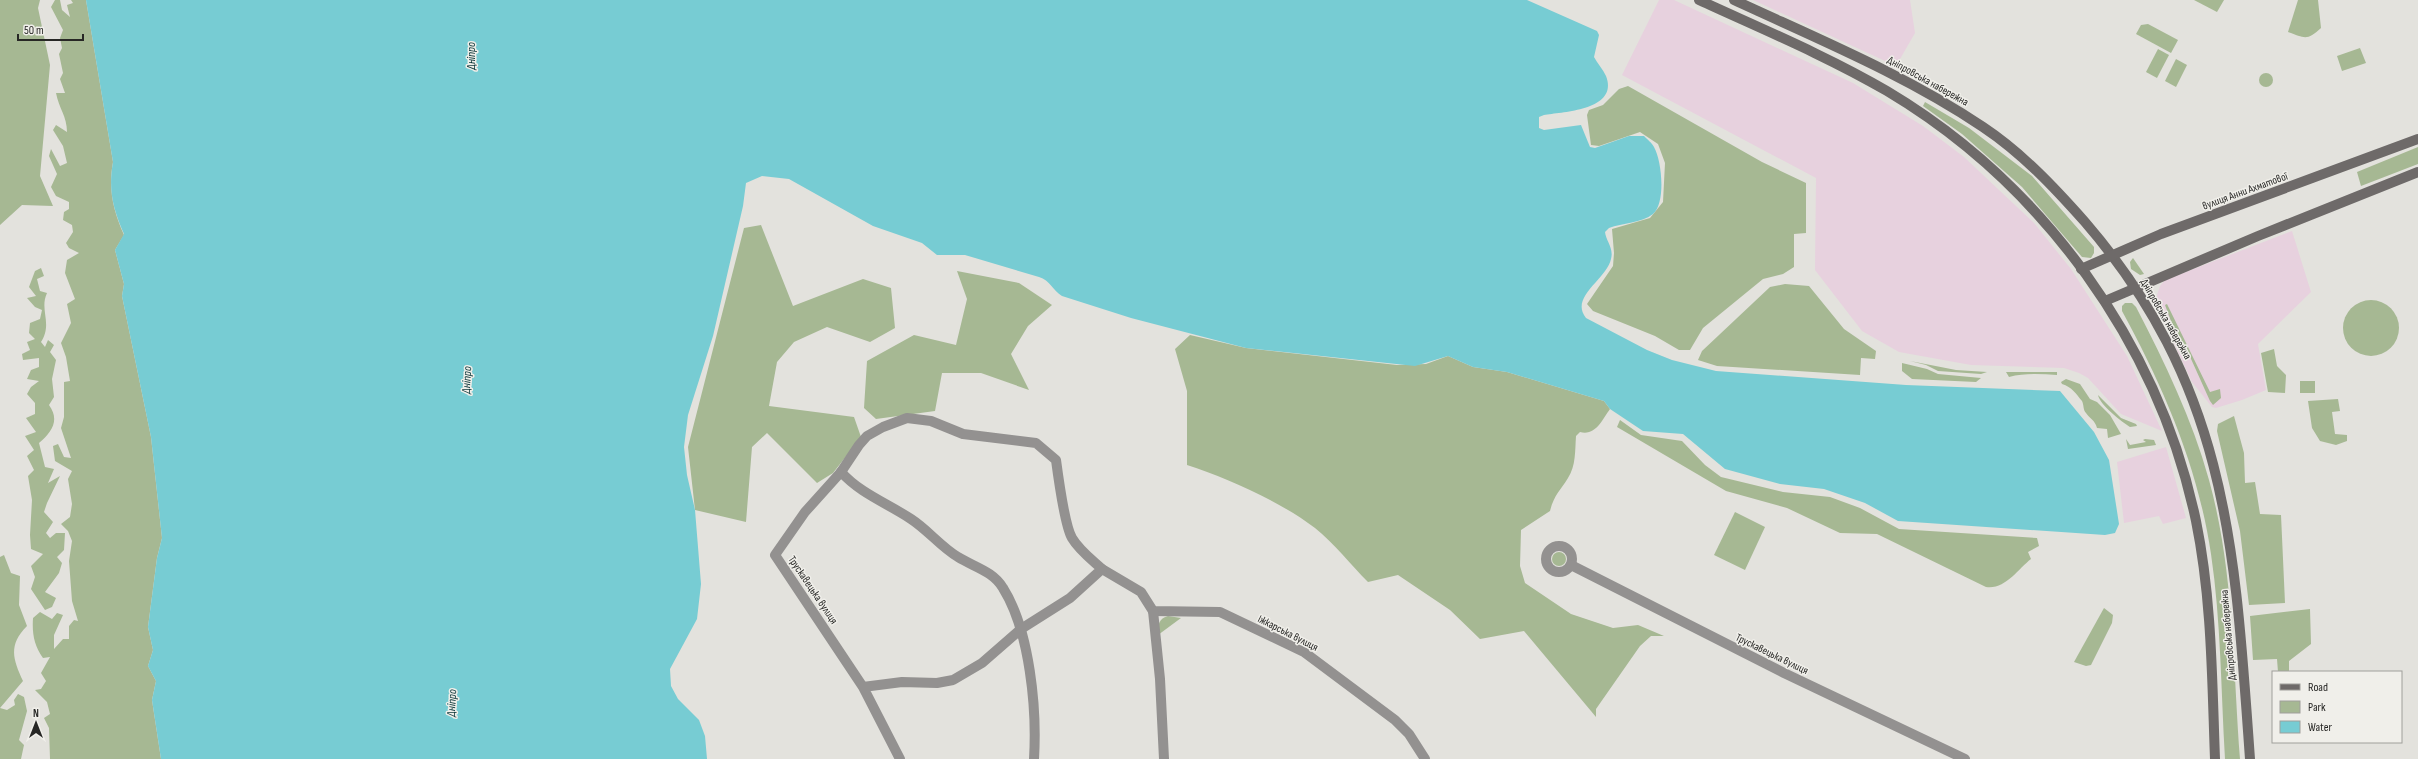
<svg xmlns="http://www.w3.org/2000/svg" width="2418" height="759" viewBox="0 0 2418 759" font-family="'Sofia Sans Condensed',sans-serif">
<rect width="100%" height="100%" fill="#e3e2dd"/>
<g fill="#e7d1de">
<polygon points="1659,0 1674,0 1853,83 1923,126 1964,157 2034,223 2071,269 2127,356 2162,431 2121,414 2088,378 2079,373 2064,368 1971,365 1899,352 1862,331 1815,270 1816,178 1622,75"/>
<polygon points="1753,0 1910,0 1915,33 1896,66"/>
<polygon points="2292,231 2311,292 2258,344 2266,390 2242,400 2216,408 2212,407 2192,382 2157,307 2157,295 2160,286 2165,280"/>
<polygon points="2166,447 2186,518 2163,524 2159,516 2124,523 2117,462"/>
</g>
<g fill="#a6b893">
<polygon points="0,0 40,0 38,8 50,65 40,176 53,206 22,205 0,225"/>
<path d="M55,0H60L62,10L70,17L67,5L73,3L71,0H86L113,162C108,189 113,210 124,235L115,250L124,284L122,296L151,437L162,538L157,558L148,627L153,650L148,666L156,681L152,700L161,759H50L49,728L44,718L50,714L47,702L35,690L41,689L46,681L41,673L50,657L43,658C34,645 32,634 33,618L40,612L52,619L57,613L63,615L54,635V649L63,639H69V626L74,620L78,621L72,601L69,561L72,541L68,531L61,524L70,517L72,504L68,479L72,471L55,461L53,446L58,444L64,457L71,458L61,428L64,417V382L70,381L66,357L61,343L71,323L67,304L75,299L65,273L67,260L79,253L69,248L66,243L73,232L72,225L63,220L64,212L69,209V202L56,196L51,187L57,174L49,156L51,149L60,166L67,163L63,146L53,130L56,125L67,132C67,116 59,109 56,93H65L60,79L63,73L59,54L62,48L60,38L63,30L51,7Z"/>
<polygon points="2194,0 2224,0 2217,12"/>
<path d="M2298,0H2318L2321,28C2307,41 2305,38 2288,32Z"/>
<polygon points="2148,24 2178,40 2171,53 2136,34 2141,25"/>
<polygon points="2360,48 2366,63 2342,71 2337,56"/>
<polygon points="2158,49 2169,55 2157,78 2146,72"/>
<polygon points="2176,59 2187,65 2176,87 2165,81"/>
<circle cx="2266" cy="80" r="7"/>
<polygon points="1628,86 1762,162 1806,183 1806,233 1794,234 1794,267 1783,274 1763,279 1703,328 1690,350 1679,350 1655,336 1593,311 1587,304 1613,266 1614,253 1612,229 1650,218 1663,202 1665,163 1658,144 1640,132 1599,146 1591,145 1587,115 1589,110 1603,105 1619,89"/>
<polygon points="1925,102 1969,128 2032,176 2094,247 2094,253 2091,258 2082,257 2022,187 1962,134 1923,106"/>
<polygon points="2418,147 2418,164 2361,186 2357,172"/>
<polygon points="761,225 793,306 863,279 891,288 895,328 870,342 827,327 794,342 777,362 769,406 854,417 861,437 833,473 817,483 767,433 752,447 746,522 695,510 688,447 744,228"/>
<polygon points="2133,258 2144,274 2140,275 2131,269 2130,262"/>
<path d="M41,268L44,276L37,279L40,291L47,293C39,310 53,323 41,342L45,347L48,340L54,345L50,352L56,360L52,379L54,397L49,405C60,420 52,432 39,443L45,467L54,469L48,483L60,476L47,503L44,512L53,522L46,533L50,538L56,533H65L64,550L57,557L62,563L59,573L45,592L56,598L52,607L45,610L31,589L35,577L31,566L43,554L31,549L30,535L32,500L28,476L34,470L27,456L34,450L25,436L36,432L26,418L35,414V403L27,394L31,387L39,381L27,379L31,370L39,367V358L23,360L22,354L30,350L27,342L35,339L29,333L30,323L40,319L42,310L35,307L27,298L36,296L29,287L35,271Z"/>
<polygon points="957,271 1019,283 1052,305 1028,326 1011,354 1029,390 981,373 942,373 935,411 876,419 864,408 867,361 914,335 956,345 967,299"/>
<polygon points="1785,284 1809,286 1844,329 1876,351 1875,359 1861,358 1860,375 1717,366 1698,360 1702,351 1770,287"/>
<circle cx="2371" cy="328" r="28"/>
<path d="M2125,303H2132L2136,307C2165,363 2192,419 2209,480C2234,570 2233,667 2240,759H2225C2221,691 2221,621 2211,554C2198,467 2164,388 2122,311V306Z"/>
<polygon points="2167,304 2210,392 2220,389 2221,398 2213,405 2210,401 2187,350 2178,340 2165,305"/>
<path d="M1190,335L1246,348L1397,365L1426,364L1448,356L1473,367L1507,372L1604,401L1610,409C1602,420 1596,436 1580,432L1576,436C1575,450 1576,466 1568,478C1560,491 1554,495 1550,511L1521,530L1520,566L1525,583L1571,614L1613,628L1638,625L1664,636H1651L1640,646L1596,709V717L1524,631L1480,639L1450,610L1398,575L1368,582C1351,565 1334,543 1315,528C1281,502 1227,478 1187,465V391L1175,349Z"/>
<polygon points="2274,349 2277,366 2286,375 2285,393 2268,392 2261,353"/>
<polygon points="1910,361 1956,370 1987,372 1981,374 1938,371 1926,365"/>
<polygon points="1902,363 1927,369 1938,374 1981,378 1976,382 1912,379 1902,371"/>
<path d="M2006,372H2057V375C2040,374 2024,373 2009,377Z"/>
<path d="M2066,379L2080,384L2090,399L2097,402L2110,415L2121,434L2108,438L2107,429L2097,428C2095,420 2090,419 2086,413C2083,410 2084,405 2082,401C2076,394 2072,387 2062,384L2061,382Z"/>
<rect x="2300" y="381" width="15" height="12"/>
<path d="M2098,395L2121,418L2136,424L2137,426L2130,427C2121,421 2100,405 2098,395Z"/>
<polygon points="2338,399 2340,411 2332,412 2335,434 2347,435 2347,441 2336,445 2320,441 2312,428 2308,401"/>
<polygon points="2234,416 2244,453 2245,483 2255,482 2260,514 2281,515 2285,603 2249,605 2240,531 2217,431 2218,424"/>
<path d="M1620,420L1641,435L1682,441L1705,465L1721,477L1783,492L1830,497L1860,508L1899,529L2037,538L2039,546L2028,552L2031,559C2018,569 2005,590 1986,587L1877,534L1840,533L1787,508L1726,491L1617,427Z"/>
<polygon points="2126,439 2130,445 2146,442 2143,440 2145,439 2154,440 2156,445 2128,449"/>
<polygon points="1735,512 1765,527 1745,570 1714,555"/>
<circle cx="1559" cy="559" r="7"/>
<path d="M4,555L11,573L20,576L19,605L27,626C8,645 13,659 23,681L0,708L7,710L15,705L14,700L18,694L24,697L27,711L19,740L24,745L21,759H0V557Z"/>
<polygon points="2104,608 2113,615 2112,623 2091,665 2086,666 2074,662"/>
<polygon points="2310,609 2311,644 2289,661 2289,672 2278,672 2277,659 2253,660 2250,616"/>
<path d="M1168,616L1181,618L1158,635C1158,625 1158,619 1168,616Z"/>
</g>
<path fill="#77ccd3" d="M86,0H1527L1597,31L1599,35L1594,57C1597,63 1603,69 1606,76C1619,110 1564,112 1544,115L1539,117V128L1544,130L1581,125L1590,147L1595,148L1629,136H1644C1647,139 1652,143 1654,147C1662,161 1666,203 1653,214C1642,223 1622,223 1609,228L1605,232C1606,241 1614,248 1611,259C1607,279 1569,297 1586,318L1647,350L1672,360L1716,371L1906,385L2060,391L2094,432L2109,460L2119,524L2115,533L2105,535L1898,521L1865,503L1824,489L1780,484L1725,469L1683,434L1643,431L1610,409L1604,401L1507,372L1473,367L1448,356L1415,366L1246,348L1131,318L1062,296C1053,291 1050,280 1039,277L965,255H937L922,243L873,226L789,179L762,176L746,183L743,206L713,336L688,415L684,447L687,475L695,510L701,584L697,619L670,669L671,686L678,699L699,720L705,736L707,759H161L152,700L156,681L148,666L153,650L148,627L157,558L162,538L151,437L122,296L124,284L115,250L124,234C113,209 108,190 113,162Z"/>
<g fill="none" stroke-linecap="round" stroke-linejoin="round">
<g stroke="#939190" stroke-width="10">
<path d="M841,472C861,494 887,503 911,519C928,530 941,547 958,557C974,567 993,571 1003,588C1030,631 1037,709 1034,759"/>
<circle cx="1559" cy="559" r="13"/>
<polyline points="1571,565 1784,673 1965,759"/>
<polyline points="1102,569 1141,592 1153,611 1220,612 1304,652 1395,720 1409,734 1425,759"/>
<polyline points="1153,611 1160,679 1164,759"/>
<path d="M863,687L902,682L937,683L953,680L982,663L1021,629L1070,598L1102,569C1091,559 1079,550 1072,538C1065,526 1058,475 1056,460L1036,443L963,434L931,421L907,418L883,427L867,436L859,445L841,472L805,512L775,555L863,687L900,759"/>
</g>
<g stroke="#6e6a69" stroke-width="10">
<path d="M1699,0C1762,29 1827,56 1887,91C2043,184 2159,344 2196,521C2212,599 2212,680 2215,759"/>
<path d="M1734,0C1818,39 1906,75 1983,127C2022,153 2054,187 2085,222C2229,389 2235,551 2250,759"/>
<polyline points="2081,269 2161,234 2418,139"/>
<polyline points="2105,301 2258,236 2418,172"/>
</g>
</g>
<g text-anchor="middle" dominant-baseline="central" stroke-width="3" stroke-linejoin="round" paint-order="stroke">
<g font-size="11" fill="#272725" stroke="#f0efea">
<text transform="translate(1928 81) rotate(29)">Дніпровська набережна</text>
<text transform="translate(2245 191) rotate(-20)">вулиця Анни Ахматової</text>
<text transform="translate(2166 319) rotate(60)">Дніпровська набережна</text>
<text transform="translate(813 590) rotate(56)">Трускавецька вулиця</text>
<text transform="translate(1288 633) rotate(27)">Іжкарська вулиця</text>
<text transform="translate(2228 635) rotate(-95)">Дніпровська набережна</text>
<text transform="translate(1772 654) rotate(26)">Трускавецька вулиця</text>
</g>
<g font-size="12" font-style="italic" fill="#093437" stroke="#f0efea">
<text transform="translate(471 56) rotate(-90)">Дніпро</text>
<text transform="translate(467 380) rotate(-87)">Дніпро</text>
<text transform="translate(452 703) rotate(-87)">Дніпро</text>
</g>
</g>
<rect x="2272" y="671" width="130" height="72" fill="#f0efea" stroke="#a09f9b"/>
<rect x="2280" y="684" width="20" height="6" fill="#6e6a69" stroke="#a09f9b"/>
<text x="2308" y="691" font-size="12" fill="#272725">Road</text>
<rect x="2280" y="701" width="20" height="12" fill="#a6b893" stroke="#a09f9b"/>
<text x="2308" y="711" font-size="12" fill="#272725">Park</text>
<rect x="2280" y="721" width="20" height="12" fill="#77ccd3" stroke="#a09f9b"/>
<text x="2308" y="731" font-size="12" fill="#272725">Water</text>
<g transform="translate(36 723)" stroke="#f0efea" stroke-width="3" paint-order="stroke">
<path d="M0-3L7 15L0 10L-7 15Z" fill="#272725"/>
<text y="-6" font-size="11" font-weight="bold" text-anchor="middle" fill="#272725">N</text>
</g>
<path d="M18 34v6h65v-6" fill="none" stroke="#272725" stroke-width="2"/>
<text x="24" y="34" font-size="12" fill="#272725" stroke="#f0efea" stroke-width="3" paint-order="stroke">50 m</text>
</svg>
